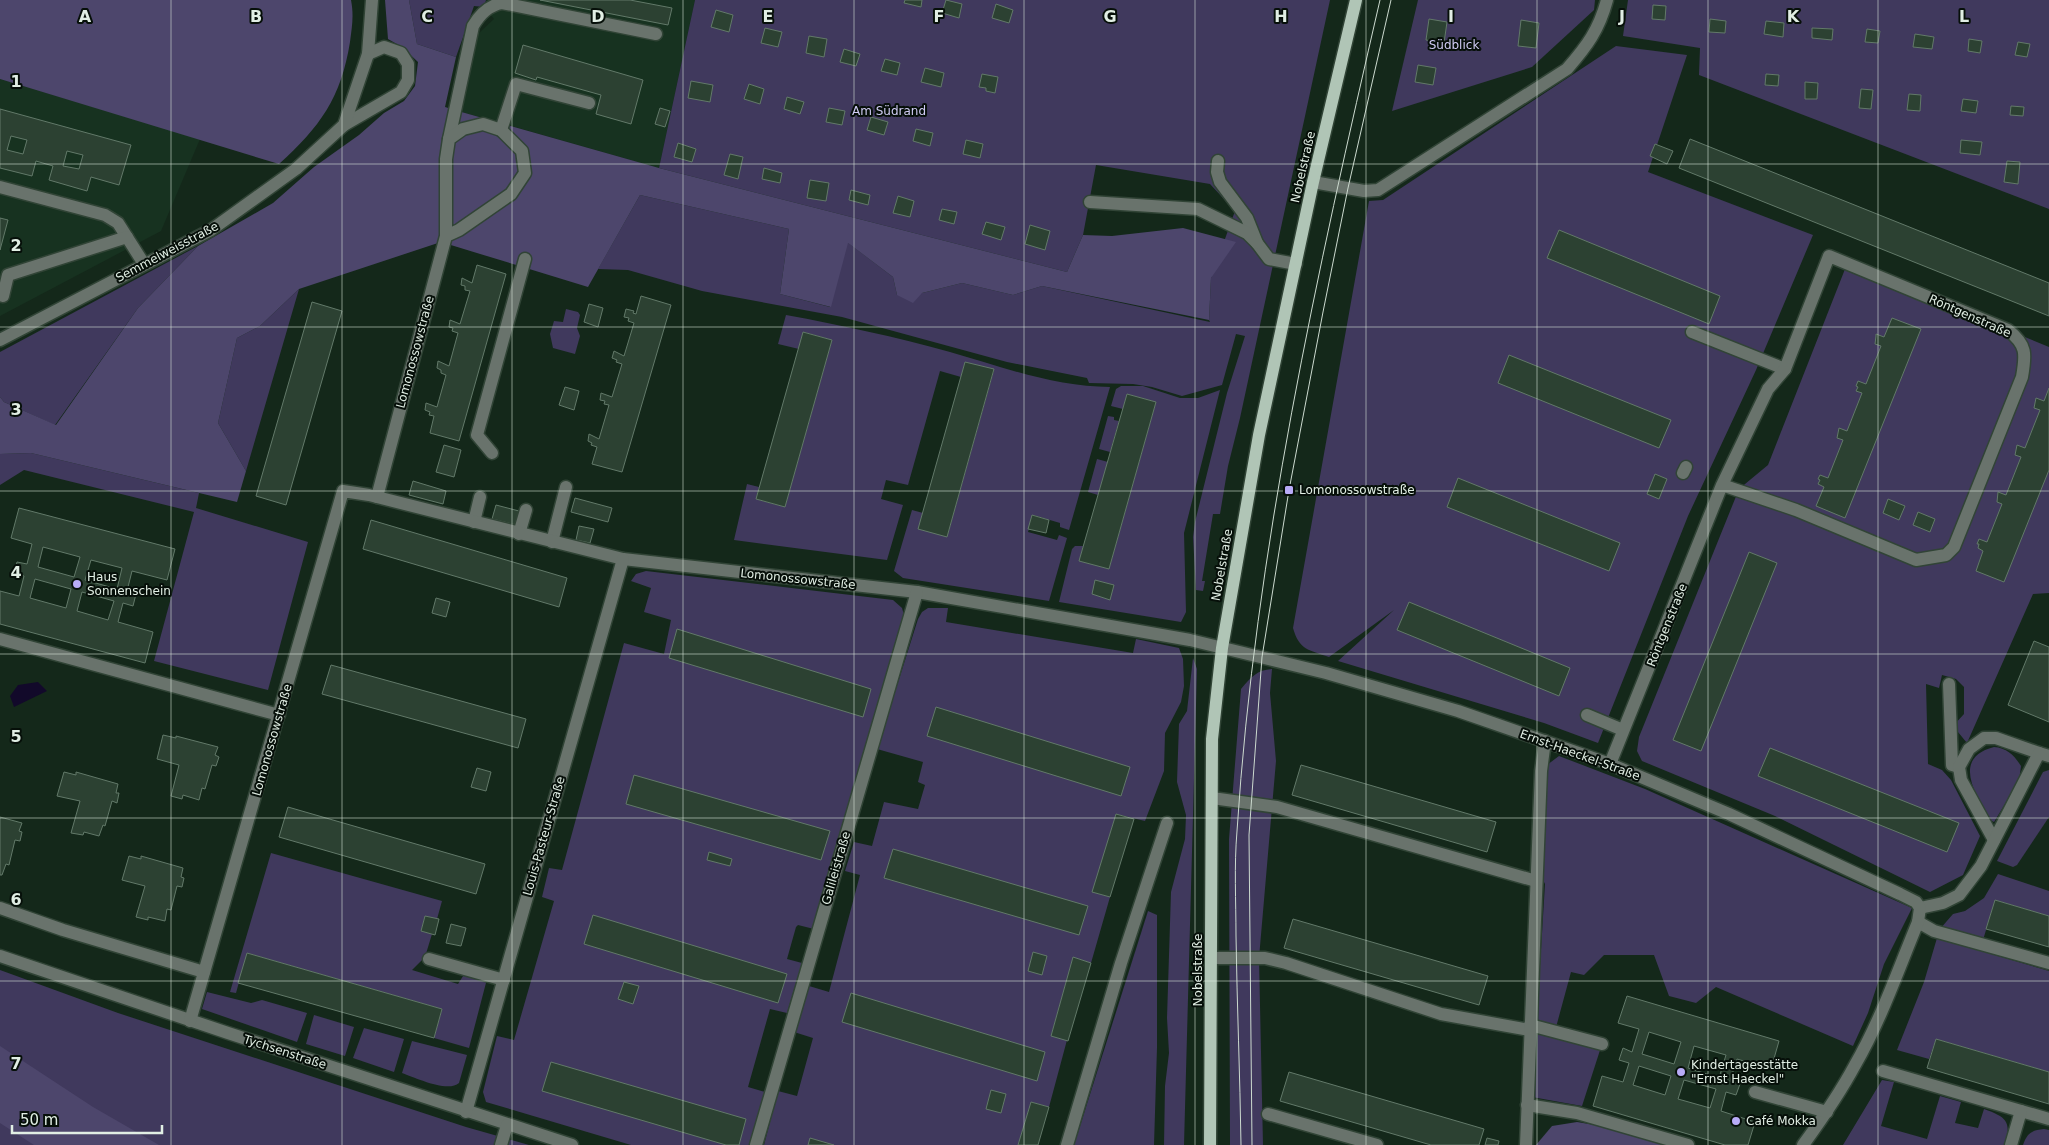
<svg xmlns="http://www.w3.org/2000/svg" width="2049" height="1145" viewBox="0 0 2049 1145" font-family="'DejaVu Sans',sans-serif">
<rect width="100%" height="100%" fill="#14281a"/>
<g fill="#173220">
<polygon points="486,0 695,0 659,168 462,112 478,34 494,19 484,7"/>
<polygon points="0,79 200,139 161,231 0,316"/>
</g>
<g fill="#40395d">
<polygon points="409,0 486,0 484,7 474,6 456,57 417,44"/>
<polygon points="695,0 1330,0 1240,418 1228,466 1220,514 1213,514 1202,581 1205,581 1203,591 1196,590 1193,537 1195,522 1227,393 1245,336 1236,334 1222,385 1182,396 1152,387 1133,384 1089,383 1087,378 1007,362 842,317 702,291 628,270 598,269 640,195 789,229 780,294 830,307 847,242 893,277 897,295 922,293 962,283 1013,295 1042,286 1210,322 1209,320 1211,278 1235,211 1210,184 1096,165 1083,235 1067,272 659,168"/>
<polygon points="1418,0 1595,0 1594,10 1532,67 1392,111"/>
<polygon points="1628,0 2049,0 2049,209 1699,75 1700,48 1623,36"/>
<path d="M1616,46L1687,55L1648,172L1813,235L1756,370L1688,516L1598,743L1544,723L1338,661L1394,610L1329,657C1309,650 1299,650 1293,628L1369,201L1383,200Z"/>
<polygon points="198,246 138,308 55,425 4,402 0,397 0,352"/>
<polygon points="1847,264 2049,347 2049,593 2033,594 1967,743 1953,726 1964,714 1964,687 1956,679 1942,675 1939,688 1926,684 1928,764 1942,770 1951,780 1980,836 1963,875 1930,892 1775,816 1642,761 1637,751 1639,737 1739,489 1768,465"/>
<polygon points="299,289 246,471 218,423 237,338 260,326"/>
<polygon points="566,309 578,312 580,315 577,328 580,336 575,354 553,348 550,334 554,321 563,322"/>
<path d="M786,315C841,325 896,337 950,352C1002,367 1056,387 1110,387L1069,530L1060,527V523L1033,515L1028,532L1057,540L1059,535L1067,538L1049,601L903,578L894,571L912,510L923,513L947,537L994,370L965,362L961,377L940,371L908,485L886,480L881,499L903,505L887,560L734,540L747,484L759,487L756,499L785,507L832,340L804,332L799,349L778,344Z"/>
<polygon points="1121,386 1143,386 1180,398 1198,398 1220,390 1184,533 1186,612 1181,622 1059,602 1072,549 1075,546 1083,546 1080,561 1109,569 1156,402 1127,394 1123,409 1111,406 1116,389"/>
<polygon points="1108,416 1114,417 1114,420 1119,421 1110,452 1099,449"/>
<polygon points="31,453 199,493 196,508 308,542 268,690 154,661 194,512 24,470 0,485 0,454"/>
<polygon points="1097,459 1108,462 1098,495 1088,492"/>
<polygon points="646,571 893,600 902,608 904,615 814,929 798,925 796,927 787,959 802,963 787,1013 770,1009 748,1087 765,1092 751,1145 631,1145 486,1102 483,1092 497,1036 514,1040 554,901 542,897 549,868 562,870 624,643 664,654 671,620 644,612 651,588 631,581 636,574"/>
<polygon points="928,608 948,608 946,622 1133,653 1136,639 1179,648 1183,659 1184,686 1181,702 1165,733 1164,771 1145,821 1116,814 1093,892 1110,897 1091,963 1073,958 1051,1036 1067,1040 1049,1107 1031,1102 1018,1145 764,1145 778,1091 797,1096 813,1038 794,1032 809,986 829,992 860,875 845,871 854,842 872,846 884,802 918,809 925,785 918,782 923,762 877,749 918,619 922,612"/>
<polygon points="1193,658 1197,669 1184,1145 1164,1145 1165,1086 1169,1053 1167,1018 1171,892 1185,839 1186,815 1177,782 1179,724 1187,711"/>
<path d="M1272,669L1270,693L1276,761L1259,958L1263,1145H1230L1229,839L1241,689C1251,677 1257,670 1272,669Z"/>
<path d="M1994,747C2007,748 2014,755 2021,766L2019,781L1994,822L1990,820C1976,795 1951,758 1994,747Z"/>
<polygon points="1559,756 1645,789 1912,908 1884,964 1868,1013 1853,1046 1716,987 1696,1003 1669,996 1654,955 1604,955 1584,975 1571,972 1555,1031 1602,1044 1582,1106 1532,1097 1545,884 1543,880 1547,765"/>
<polygon points="2049,770 2049,817 2017,865 2013,867 1997,861 2043,772"/>
<polygon points="271,853 442,901 437,919 425,916 421,931 432,934 425,957 412,970 458,984 465,973 487,979 469,1048 434,1038 442,1009 247,953 236,993 230,992"/>
<polygon points="1998,874 2049,891 2049,916 1995,900 1983,940 1940,929 1953,914 1965,911 1984,898"/>
<polygon points="1148,911 1157,915 1157,1047 1154,1145 1074,1145"/>
<polygon points="1937,938 2049,971 2049,1072 1936,1039 1929,1059 1897,1050 1924,982"/>
<polygon points="0,970 118,1013 466,1127 529,1145 0,1145"/>
<polygon points="207,992 251,1003 262,1000 307,1013 297,1042 202,1009"/>
<polygon points="314,1015 354,1027 345,1056 306,1044"/>
<polygon points="364,1028 404,1039 394,1072 353,1058"/>
<path d="M412,1041L467,1055L459,1083C448,1093 416,1078 402,1073Z"/>
<path d="M1882,1080L1894,1082L1881,1126L1927,1139L1940,1096L1961,1102L1955,1123L1978,1128L1984,1109C2006,1117 2012,1121 2005,1145H1843Z"/>
<path d="M2044,1129L2049,1130V1145H2023C2027,1133 2032,1130 2044,1129Z"/>
</g>
<g fill="#4d466c">
<path d="M0,0H351C354,16 352,26 350,42C341,98 320,127 279,164L0,79Z"/>
<polygon points="385,0 409,0 417,44 456,57 445,107 458,111 659,168 1067,272 1083,235 1112,236 1183,228 1236,242 1211,278 1209,320 1042,286 1013,295 962,283 922,293 913,303 897,295 893,277 848,243 831,307 780,294 789,229 640,195 588,287 441,242 299,289 260,326 237,338 218,423 246,471 237,502 31,453 0,454 0,397 4,402 56,425 138,308 198,246 273,203 314,167 359,135 384,113 404,101 415,86 418,62 402,47 388,39"/>
<polygon points="0,1046 93,1107 159,1145 34,1145 0,1123"/>
<polygon points="1577,1122 1607,1127 1663,1145 1536,1145 1552,1126"/>
</g>
<polygon fill="#12092a" points="38,682 47,691 14,707 10,696 18,685"/>
<g fill="#2c4132" stroke="#627969" fill-rule="evenodd">
<polygon points="540,0 630,0 672,8 668,25"/>
<polygon points="905,0 922,0 921,7 904,3"/>
<polygon points="946,0 962,4 959,18 942,13"/>
<polygon points="996,4 1013,10 1009,23 992,18"/>
<polygon points="1653,5 1666,6 1665,20 1652,19"/>
<polygon points="716,10 733,15 729,32 711,27"/>
<polygon points="1429,19 1447,22 1444,43 1426,40"/>
<polygon points="1710,19 1726,21 1725,33 1709,32"/>
<polygon points="1521,20 1539,23 1536,48 1518,46"/>
<polygon points="1766,21 1784,23 1783,37 1764,34"/>
<polygon points="765,28 782,32 778,47 761,43"/>
<polygon points="1812,28 1833,29 1832,40 1812,38"/>
<polygon points="1867,29 1880,31 1878,43 1865,42"/>
<polygon points="1915,34 1934,37 1932,49 1913,47"/>
<polygon points="809,36 827,39 824,57 806,53"/>
<polygon points="1969,39 1982,41 1980,53 1968,51"/>
<polygon points="2018,42 2030,44 2027,57 2015,55"/>
<polygon points="523,45 643,80 631,124 596,114 601,95 537,77 536,80 515,73"/>
<polygon points="844,49 860,54 856,66 840,62"/>
<polygon points="885,59 900,63 897,75 881,71"/>
<polygon points="1418,65 1436,68 1433,85 1415,82"/>
<polygon points="925,68 944,73 941,87 921,82"/>
<polygon points="982,74 998,77 995,93 986,91 986,88 979,87"/>
<polygon points="1766,74 1779,75 1778,86 1765,85"/>
<polygon points="691,81 713,85 710,102 688,98"/>
<polygon points="1805,82 1818,83 1817,99 1805,99"/>
<polygon points="749,84 764,89 760,104 744,99"/>
<polygon points="1861,89 1873,90 1871,109 1859,108"/>
<polygon points="1909,94 1921,95 1920,111 1907,110"/>
<polygon points="787,97 804,102 800,114 784,109"/>
<polygon points="1963,99 1978,101 1976,113 1961,111"/>
<polygon points="2011,106 2024,107 2023,116 2010,115"/>
<polygon points="660,108 670,111 665,127 655,124"/>
<polygon points="829,108 845,111 842,125 826,122"/>
<path d="M0,109L131,145L119,185L91,177L87,191L49,180L53,166L36,161L32,176L0,168ZM11,136L27,140L23,154L7,150ZM67,151L83,155L79,169L63,166Z"/>
<polygon points="871,117 888,122 884,135 867,130"/>
<polygon points="916,129 933,133 930,146 913,141"/>
<polygon points="1690,139 2049,283 2049,316 1679,168"/>
<polygon points="966,140 983,144 980,158 963,154"/>
<polygon points="1961,140 1982,142 1980,155 1960,153"/>
<polygon points="678,143 696,149 692,162 674,157"/>
<polygon points="1655,144 1673,151 1667,164 1650,156"/>
<polygon points="730,154 743,157 738,179 724,175"/>
<polygon points="2007,161 2020,162 2018,184 2004,182"/>
<polygon points="764,168 782,173 780,183 762,179"/>
<polygon points="810,180 829,183 826,201 807,198"/>
<polygon points="851,190 870,195 868,205 849,200"/>
<polygon points="898,196 914,201 910,217 893,213"/>
<polygon points="942,209 957,212 954,224 939,220"/>
<polygon points="0,218 8,220 0,250"/>
<polygon points="986,222 1005,227 1001,240 982,234"/>
<polygon points="1030,225 1050,231 1045,250 1025,244"/>
<polygon points="1559,230 1720,296 1709,324 1547,258"/>
<polygon points="477,265 506,274 459,441 430,433 434,416 429,415 430,412 425,410 426,403 437,407 446,375 441,373 441,370 437,368 438,361 449,366 458,333 452,331 453,328 449,327 450,320 460,324 470,291 465,290 465,286 461,285 462,278 472,283"/>
<polygon points="641,296 671,305 622,472 592,464 597,447 591,445 592,443 588,441 589,434 599,439 609,405 604,404 605,401 600,400 601,393 612,397 622,364 616,362 617,360 612,358 614,351 624,356 634,323 628,321 629,318 624,317 626,309 634,311 633,313 636,314"/>
<polygon points="312,302 342,311 286,505 256,496"/>
<polygon points="589,304 603,308 598,327 584,322"/>
<polygon points="1892,318 1921,329 1845,518 1816,506 1824,487 1818,484 1820,480 1818,479 1820,475 1828,478 1843,440 1837,438 1839,428 1847,431 1862,393 1856,391 1858,387 1856,386 1858,381 1866,384 1881,346 1875,344 1876,336 1876,334 1884,337"/>
<polygon points="803,332 832,340 785,507 756,499"/>
<polygon points="1509,355 1671,420 1659,448 1498,383"/>
<polygon points="965,362 994,369 947,537 918,529"/>
<polygon points="565,387 579,391 574,410 559,405"/>
<polygon points="2049,388 2049,470 2004,582 1976,571 1983,551 1978,548 1979,544 1977,544 1979,539 1987,542 2002,504 1997,502 1998,492 2006,495 2021,457 2015,455 2017,445 2025,448 2040,410 2034,408 2036,398 2044,401"/>
<polygon points="1127,394 1156,402 1109,569 1079,561"/>
<polygon points="444,445 461,450 454,477 436,472"/>
<polygon points="1655,474 1667,479 1659,499 1647,494"/>
<polygon points="1458,478 1620,543 1609,571 1447,507"/>
<polygon points="413,481 446,491 443,504 409,495"/>
<polygon points="575,498 612,508 608,522 571,512"/>
<polygon points="1888,499 1905,506 1899,520 1883,513"/>
<polygon points="496,505 519,511 516,525 492,519"/>
<path d="M19,508L175,549L167,580L132,571L127,591L136,594L133,606L123,603L118,622L153,632L145,663L0,624V591L19,596L24,576L14,574L17,562L27,564L32,544L11,538ZM43,547L80,557L74,577L38,567ZM91,560L122,568L117,589L85,580ZM35,579L71,589L66,608L30,598ZM82,592L114,601L108,620L77,611Z"/>
<polygon points="1918,512 1935,519 1930,532 1913,525"/>
<polygon points="1032,515 1049,520 1046,533 1028,529"/>
<polygon points="371,520 567,578 559,607 363,549"/>
<polygon points="579,526 594,529 590,543 576,540"/>
<polygon points="1749,552 1777,563 1701,751 1673,740"/>
<polygon points="1095,580 1114,585 1110,600 1092,594"/>
<polygon points="436,598 450,602 446,617 432,613"/>
<polygon points="1409,602 1570,668 1559,696 1397,630"/>
<polygon points="677,629 871,689 863,717 669,658"/>
<polygon points="2034,641 2049,647 2049,722 2008,705"/>
<polygon points="331,665 526,719 518,748 322,694"/>
<polygon points="936,707 1130,767 1121,796 927,736"/>
<polygon points="163,735 176,738 176,736 218,747 215,755 219,757 216,766 212,765 205,789 202,788 199,800 183,795 182,799 171,796 179,765 157,759"/>
<polygon points="1770,748 1959,823 1947,852 1758,776"/>
<polygon points="1301,765 1496,822 1487,852 1292,795"/>
<polygon points="477,768 491,772 486,791 471,787"/>
<polygon points="64,772 76,775 76,772 118,784 116,793 119,793 117,803 112,801 105,826 103,825 99,836 84,832 83,835 71,833 80,801 57,796"/>
<polygon points="634,775 830,831 821,860 626,804"/>
<polygon points="288,807 485,864 476,894 279,837"/>
<polygon points="1116,814 1134,819 1110,897 1092,892"/>
<polygon points="0,817 22,823 19,831 22,832 20,841 15,840 9,865 6,864 2,875 0,875"/>
<polygon points="893,849 1088,906 1079,935 884,878"/>
<polygon points="709,852 732,859 730,866 707,860"/>
<polygon points="129,856 141,859 141,856 183,868 181,877 184,878 182,887 177,886 171,910 167,909 165,921 148,917 148,920 136,917 145,886 122,880"/>
<polygon points="1995,900 2049,916 2049,947 1986,929"/>
<polygon points="593,915 787,974 778,1003 584,944"/>
<polygon points="425,916 439,919 435,935 421,931"/>
<polygon points="1293,919 1488,976 1479,1005 1284,948"/>
<polygon points="451,924 466,928 461,946 446,943"/>
<polygon points="1033,952 1047,956 1042,975 1028,971"/>
<polygon points="247,953 442,1009 434,1038 238,983"/>
<polygon points="1073,957 1091,963 1068,1041 1051,1036"/>
<polygon points="624,982 639,986 633,1004 618,999"/>
<polygon points="851,993 1045,1052 1037,1081 842,1022"/>
<path d="M1627,996L1779,1041L1771,1069L1737,1059L1730,1081L1740,1084L1736,1095L1726,1092L1721,1111L1755,1122L1748,1145H1725L1593,1106L1602,1076L1623,1082L1629,1063L1619,1060L1623,1048L1632,1052L1639,1029L1618,1023ZM1649,1032L1681,1042L1674,1064L1642,1054ZM1694,1046L1726,1055L1719,1078L1688,1068ZM1639,1066L1671,1076L1665,1095L1633,1085ZM1684,1080L1716,1089L1710,1108L1678,1099Z"/>
<polygon points="1936,1039 2049,1072 2049,1104 1927,1068"/>
<polygon points="551,1062 746,1119 739,1145 726,1145 542,1091"/>
<polygon points="1289,1072 1484,1129 1479,1145 1431,1145 1280,1101"/>
<polygon points="991,1090 1006,1094 1001,1113 986,1109"/>
<polygon points="1031,1102 1049,1107 1038,1145 1018,1145"/>
<polygon points="810,1138 834,1145 808,1145"/>
<polygon points="1487,1138 1499,1141 1498,1145 1485,1145"/>
</g>
<g fill="none" stroke-linecap="round" stroke-linejoin="round">
<defs>
<g id="minor">
<polyline points="344,125 401,92 408,80 408,64 401,53 384,47 368,54"/>
<polyline points="501,130 516,84 589,103"/>
<path d="M449,139L473,26C480,14 488,6 502,3L656,34"/>
<polyline points="1218,161 1217,172 1220,182 1247,218 1257,243 1269,259 1296,264"/>
<path d="M1313,182L1364,191L1378,190L1567,69C1587,46 1599,30 1607,0"/>
<polyline points="0,187 105,215 118,223 144,264"/>
<polyline points="1090,202 1198,209 1247,233 1257,243"/>
<polyline points="3,296 8,275 127,237"/>
<polyline points="1692,332 1785,369"/>
<polyline points="0,340 211,230 296,169 344,125 368,54 372,0"/>
<polyline points="492,453 477,435 525,259"/>
<polyline points="1683,473 1686,467"/>
<polyline points="377,497 446,236 459,230 511,194 525,173 522,151 501,130 483,124 463,129 449,139 446,159 446,236"/>
<polyline points="474,522 480,497"/>
<polyline points="519,534 526,510"/>
<polyline points="552,542 566,487"/>
<polyline points="0,639 279,715"/>
<polyline points="1949,684 1952,765 1959,767"/>
<polyline points="1587,715 1623,730"/>
<path d="M1610,764L1722,485L1768,389L1785,369L1829,256L2008,330C2027,345 2026,354 2022,377L1954,547L1946,555L1916,560L1796,510L1722,485"/>
<polyline points="1212,798 1277,807 1536,881"/>
<polyline points="1994,840 1961,780 1959,767 1969,749 1984,738 1996,738 2039,753"/>
<polyline points="0,908 63,930 204,972"/>
<polyline points="1920,908 1943,903 1959,895 1981,866 2039,753 2049,756"/>
<polyline points="1918,922 1934,931 2049,963"/>
<polyline points="0,956 228,1033 572,1145"/>
<polyline points="1212,958 1265,958 1286,963 1441,1014 1530,1030"/>
<polyline points="429,959 504,980"/>
<path d="M190,1021L343,491L369,495L623,559L917,592L1190,640L1326,673L1458,711L1610,764L1729,814L1900,894L1916,902L1920,908L1918,922C1898,970 1881,1020 1855,1065C1840,1093 1822,1119 1803,1145"/>
<polyline points="1530,1025 1602,1044"/>
<polyline points="1883,1071 2049,1119"/>
<polyline points="1755,1092 1827,1112"/>
<polyline points="1527,1105 1577,1113 1688,1145"/>
<polyline points="466,1112 623,559"/>
<polyline points="1268,1114 1377,1145"/>
<polyline points="501,1145 507,1125"/>
<polyline points="756,1145 917,592"/>
<polyline points="1067,1145 1121,963 1167,823"/>
<polyline points="1526,1145 1541,771 1545,741"/>
<polyline points="2011,1145 2021,1111"/>
</g>
<polyline id="major" points="1210,1145 1212,739 1222,648 1259,435 1313,182 1356,0"/>
</defs>
<use href="#minor" stroke="#314436" stroke-width="15"/>
<use href="#major" stroke="#314436" stroke-width="15"/>
<use href="#minor" stroke="#69736c" stroke-width="12"/>
<use href="#major" stroke="#b0c5b6" stroke-width="12"/>
<g stroke="#ccdacf" stroke-width="1">
<path d="M1241,1145C1240,1075 1237,1005 1236,936C1236,901 1234,866 1237,831C1255,551 1317,273 1380,0"/>
<polyline points="1252,1145 1249,835 1262,657 1289,490 1323,312 1348,188 1391,0"/>
</g>
</g>
<path fill="none" stroke="#e1eee4" stroke-width="1" stroke-opacity="0.55" d="M171,0V1145M342,0V1145M512,0V1145M683,0V1145M854,0V1145M1024,0V1145M1195,0V1145M1366,0V1145M1537,0V1145M1708,0V1145M1878,0V1145M0,164H2049M0,327H2049M0,491H2049M0,654H2049M0,818H2049M0,981H2049"/>
<g fill="#b8abf7" stroke="#060f09" stroke-width="2">
<rect x="1284" y="485" width="10" height="10" rx="2.5"/>
<circle cx="77" cy="584" r="5"/>
<circle cx="1681" cy="1072" r="5"/>
<circle cx="1736" cy="1121" r="5"/>
</g>
<g text-anchor="middle" dominant-baseline="central" stroke-width="4" stroke-linejoin="round" paint-order="stroke">
<g font-size="12" fill="#d1ccf4" stroke="#060f09">
<text x="1454" y="45">Südblick</text>
<text x="889" y="111">Am Südrand</text>
</g>
<g font-size="12" fill="#e1eee4" stroke="#060f09">
<text transform="translate(1303 167) rotate(-77)">Nobelstraße</text>
<text transform="translate(167 252) rotate(-28)">Semmelweisstraße</text>
<text transform="translate(1970 316) rotate(24)">Röntgenstraße</text>
<text transform="translate(415 352) rotate(-75)">Lomonossowstraße</text>
<text transform="translate(1222 565) rotate(-80)">Nobelstraße</text>
<text transform="translate(798 579) rotate(6)">Lomonossowstraße</text>
<text transform="translate(1667 625) rotate(-68)">Röntgenstraße</text>
<text transform="translate(272 740) rotate(-74)">Lomonossowstraße</text>
<text transform="translate(1580 755) rotate(20)">Ernst-Haeckel-Straße</text>
<text transform="translate(544 836) rotate(-74)">Louis-Pasteur-Straße</text>
<text transform="translate(836 868) rotate(-74)">Galileistraße</text>
<text transform="translate(1198 970) rotate(-90)">Nobelstraße</text>
<text transform="translate(285 1052) rotate(18)">Tychsenstraße</text>
</g>
<g font-size="12" fill="#e1eee4" stroke="#060f09" text-anchor="start">
<text x="1299" y="490">Lomonossowstraße</text>
<text x="87" y="577">Haus<tspan x="87" dy="14">Sonnenschein</tspan></text>
<text x="1691" y="1065">Kindertagesstätte<tspan x="1691" dy="14">"Ernst Haeckel"</tspan></text>
<text x="1746" y="1121">Café Mokka</text>
</g>
</g>
<g font-size="16" text-anchor="middle" font-weight="bold" fill="#e1eee4" stroke="#060f09" stroke-width="4" stroke-linejoin="round" paint-order="stroke">
<text x="85" y="22">A</text>
<text x="256" y="22">B</text>
<text x="427" y="22">C</text>
<text x="598" y="22">D</text>
<text x="768" y="22">E</text>
<text x="939" y="22">F</text>
<text x="1110" y="22">G</text>
<text x="1281" y="22">H</text>
<text x="1451" y="22">I</text>
<text x="1622" y="22">J</text>
<text x="1793" y="22">K</text>
<text x="1964" y="22">L</text>
<text x="16" y="87">1</text>
<text x="16" y="251">2</text>
<text x="16" y="415">3</text>
<text x="16" y="578">4</text>
<text x="16" y="742">5</text>
<text x="16" y="905">6</text>
<text x="16" y="1069">7</text>
</g>
<path d="M12 1125v8h150v-8" fill="none" stroke="#e1eee4" stroke-width="2.5"/>
<text x="20" y="1125" font-size="15" fill="#e1eee4" stroke="#060f09" stroke-width="4" paint-order="stroke">50 m</text>
</svg>
